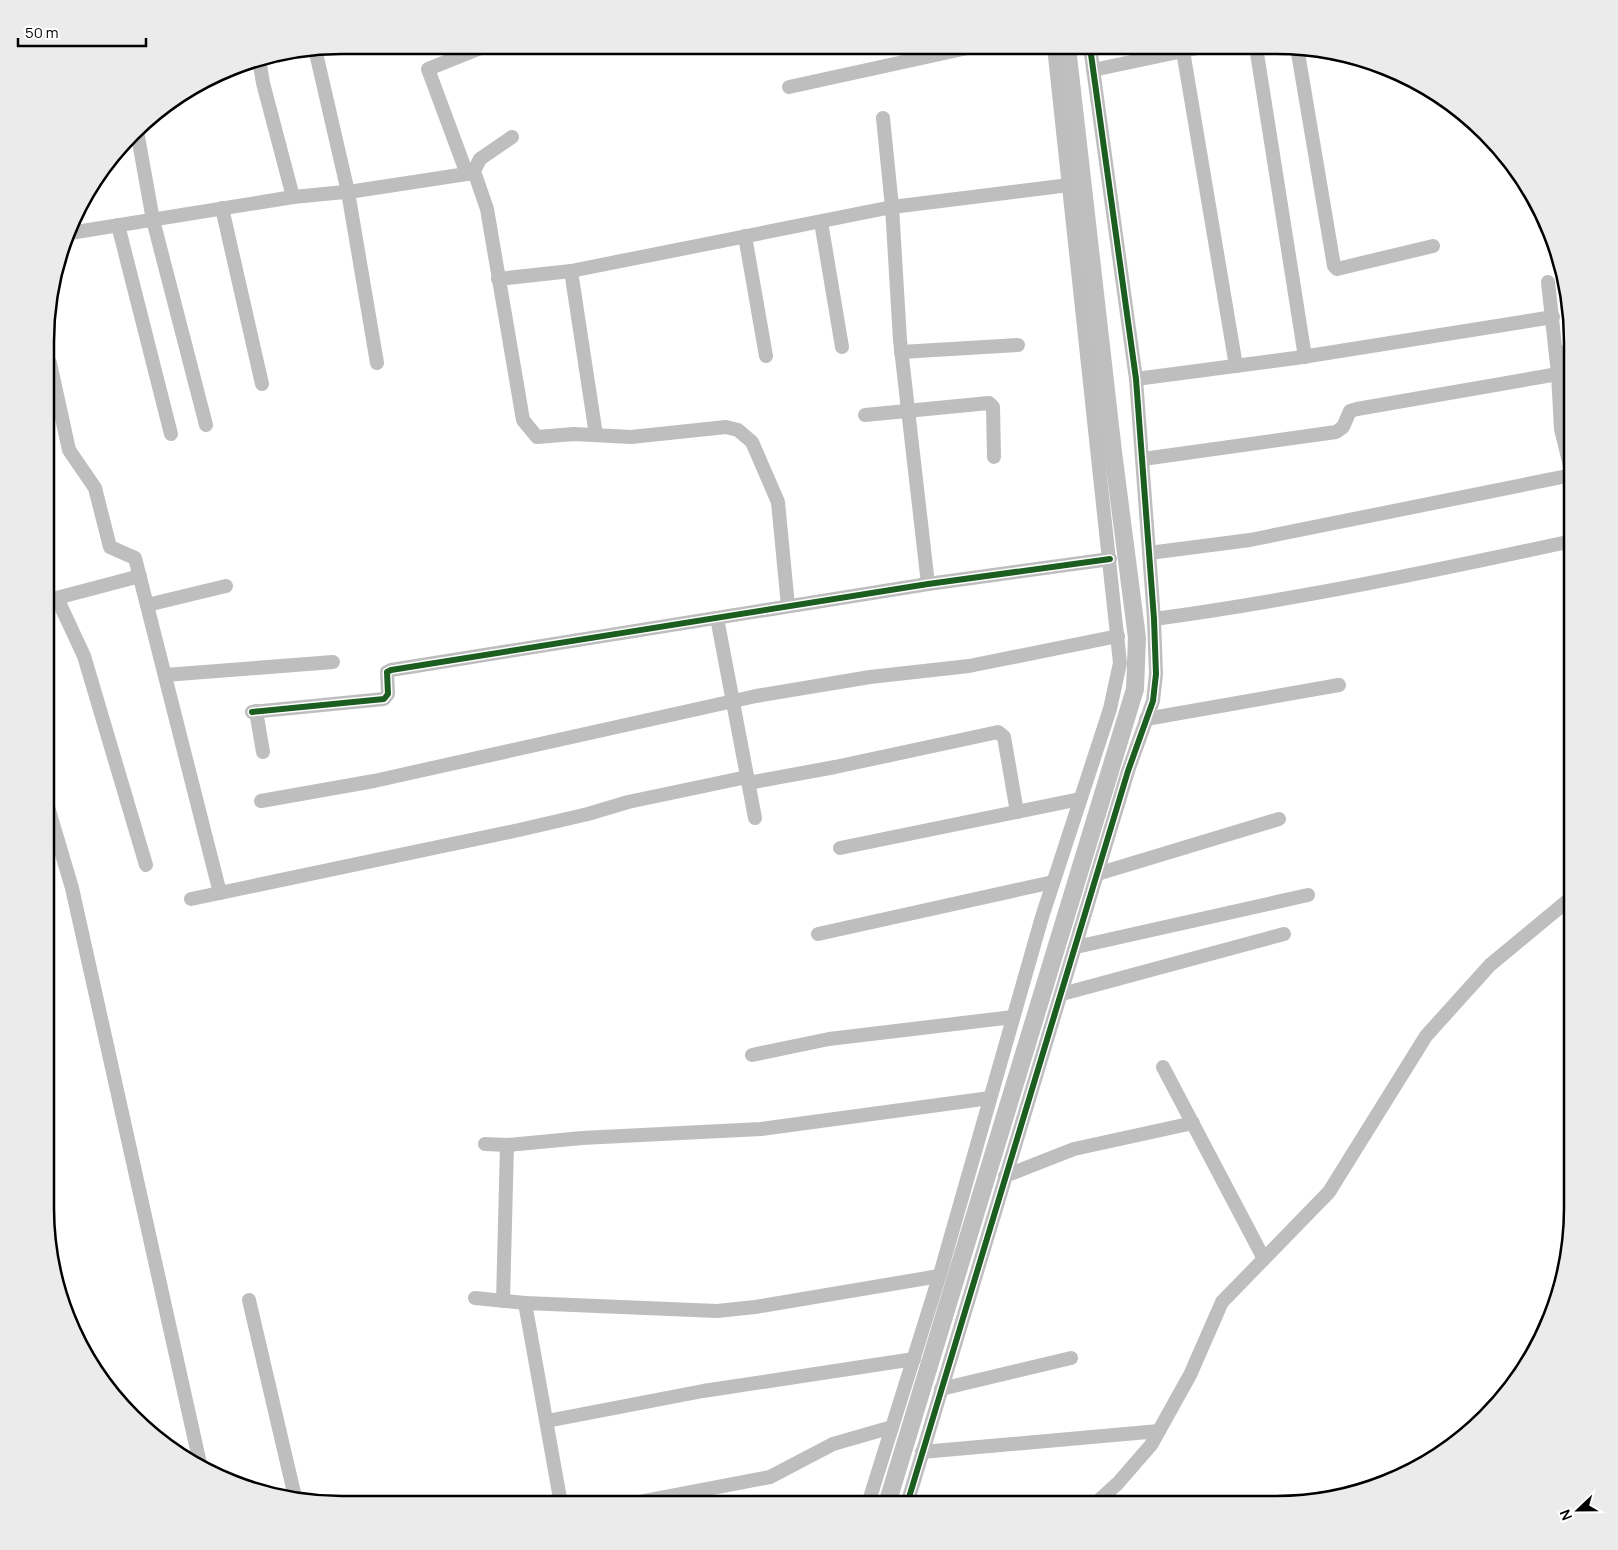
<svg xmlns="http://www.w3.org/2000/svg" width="1618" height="1550" viewBox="0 0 1618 1550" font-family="Manrope,sans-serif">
<rect width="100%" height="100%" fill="#fff"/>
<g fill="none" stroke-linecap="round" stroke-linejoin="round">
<polyline stroke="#bfbfbf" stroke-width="18" points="887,1504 1135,689 1137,638 1113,452 1067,47"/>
<g stroke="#bebebe" stroke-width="14">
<polyline points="1256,47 1305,357"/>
<polyline points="1297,47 1334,266 1337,269 1433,246"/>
<polyline points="1183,51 1236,366"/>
<polyline points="316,53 348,192 377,363"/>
<polyline points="259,59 263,83 293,197 355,191 473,173"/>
<polyline points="1093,70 1202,47"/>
<polyline points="789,87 972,47"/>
<polyline points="883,118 892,207 900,340 928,584"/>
<polyline points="137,131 153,220 206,425"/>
<polyline points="473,173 476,177 487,209 523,420 537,437 574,434 631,437 726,427 738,430 752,442 778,502 788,606"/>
<polyline points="473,173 480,159 512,137"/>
<polyline points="467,174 428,69 488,45"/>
<polyline points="222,208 262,384"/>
<polyline points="821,222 842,347"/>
<polyline points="118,225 171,434"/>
<polyline points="70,233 293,197"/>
<polyline points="745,236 766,356"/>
<polyline points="571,271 596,435"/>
<polyline points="498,279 571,271 892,207 1069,185"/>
<polyline points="1548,282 1558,374 1561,429 1572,474"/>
<polyline points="901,352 1018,345"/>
<polyline points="1556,355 1572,350"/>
<polyline points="50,363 69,450 95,488 110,547 135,558 220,893"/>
<polyline points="1136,379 1296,358 1553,317"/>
<polyline points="865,415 989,403 993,407 994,457"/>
<polyline points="1143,459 1336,432 1343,427 1350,411 1357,409 1558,374"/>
<polyline points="1149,553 1250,540 1572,475"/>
<polyline points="57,598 84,656 146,865"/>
<polyline points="49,600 140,576"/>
<polyline points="147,605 226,586"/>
<polyline points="717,618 755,818"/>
<path d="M1154,619C1294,600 1434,571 1572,541"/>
<polyline points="165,675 333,662"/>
<polyline points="256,711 263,752"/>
<polyline points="252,712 384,699 388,694 387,672 391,670 928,584 1110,559"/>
<polyline points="1146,719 1339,685"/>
<polyline points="748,783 835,767 998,732 1004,737 1017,812"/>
<polyline points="261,801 374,781 756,696 870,677 969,666 1118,636"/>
<polyline points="48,807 72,888 201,1468"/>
<polyline points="840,848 1080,799"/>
<polyline points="1097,874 1279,819"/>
<polyline points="191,899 519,830 588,814 628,802 747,777"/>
<polyline points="818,934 1053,882"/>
<polyline points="1076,947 1308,895"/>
<polyline points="1062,994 1284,934"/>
<polyline points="752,1055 829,1039 1013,1017"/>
<polyline points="1163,1067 1264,1259"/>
<polyline points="485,1144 507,1145 582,1138 761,1129 990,1098"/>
<polyline points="1005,1176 1074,1149 1193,1123"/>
<polyline points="475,1298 525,1303 717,1311 755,1307 939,1276"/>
<polyline points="249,1300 295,1497"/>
<polyline points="503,1301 507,1145"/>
<polyline points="525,1303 561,1504"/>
<polyline points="941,1389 1071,1358"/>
<polyline points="547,1421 703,1391 914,1359"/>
<polyline points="922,1452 1159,1431"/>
<polyline points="629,1504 770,1477 833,1444 892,1427"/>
<polyline points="868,1504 941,1271 1042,917 1110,709 1120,663 1054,47"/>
<polyline points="907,1504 1128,771 1153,701 1156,674 1154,619 1136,379 1090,47"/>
<polyline points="1095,1504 1118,1483 1151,1445 1190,1375 1222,1302 1329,1192 1426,1036 1490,965 1572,897"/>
</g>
<defs>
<g id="cycleway">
<polyline points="252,712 384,699 388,694 387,672 391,670 928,584 1110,559"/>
<polyline points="907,1504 1128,771 1153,701 1156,674 1154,619 1136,379 1090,47"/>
</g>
</defs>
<use href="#cycleway" stroke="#fff" stroke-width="9"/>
<use href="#cycleway" stroke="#1b5e20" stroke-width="6"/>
</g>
<path d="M0 0H1618V1550H0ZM342 54H1276A288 288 0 0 1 1564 342V1208A288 288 0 0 1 1276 1496H342A288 288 0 0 1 54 1208V342A288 288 0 0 1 342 54Z" fill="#ebebeb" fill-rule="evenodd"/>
<path fill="none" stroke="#000" stroke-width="2.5" d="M342 54H1276A288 288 0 0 1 1564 342V1208A288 288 0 0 1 1276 1496H342A288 288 0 0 1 54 1208V342A288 288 0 0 1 342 54Z"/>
<g transform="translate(1578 1510) rotate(248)" stroke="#ffffff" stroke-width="4" paint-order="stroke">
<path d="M0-4L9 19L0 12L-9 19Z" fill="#000000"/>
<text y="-8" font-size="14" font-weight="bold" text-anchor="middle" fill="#000000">N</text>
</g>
<path d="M18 38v8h128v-8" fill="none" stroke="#000000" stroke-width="2.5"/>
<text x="25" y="38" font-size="15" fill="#000000" stroke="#ffffff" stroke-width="4" paint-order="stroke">50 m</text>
</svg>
